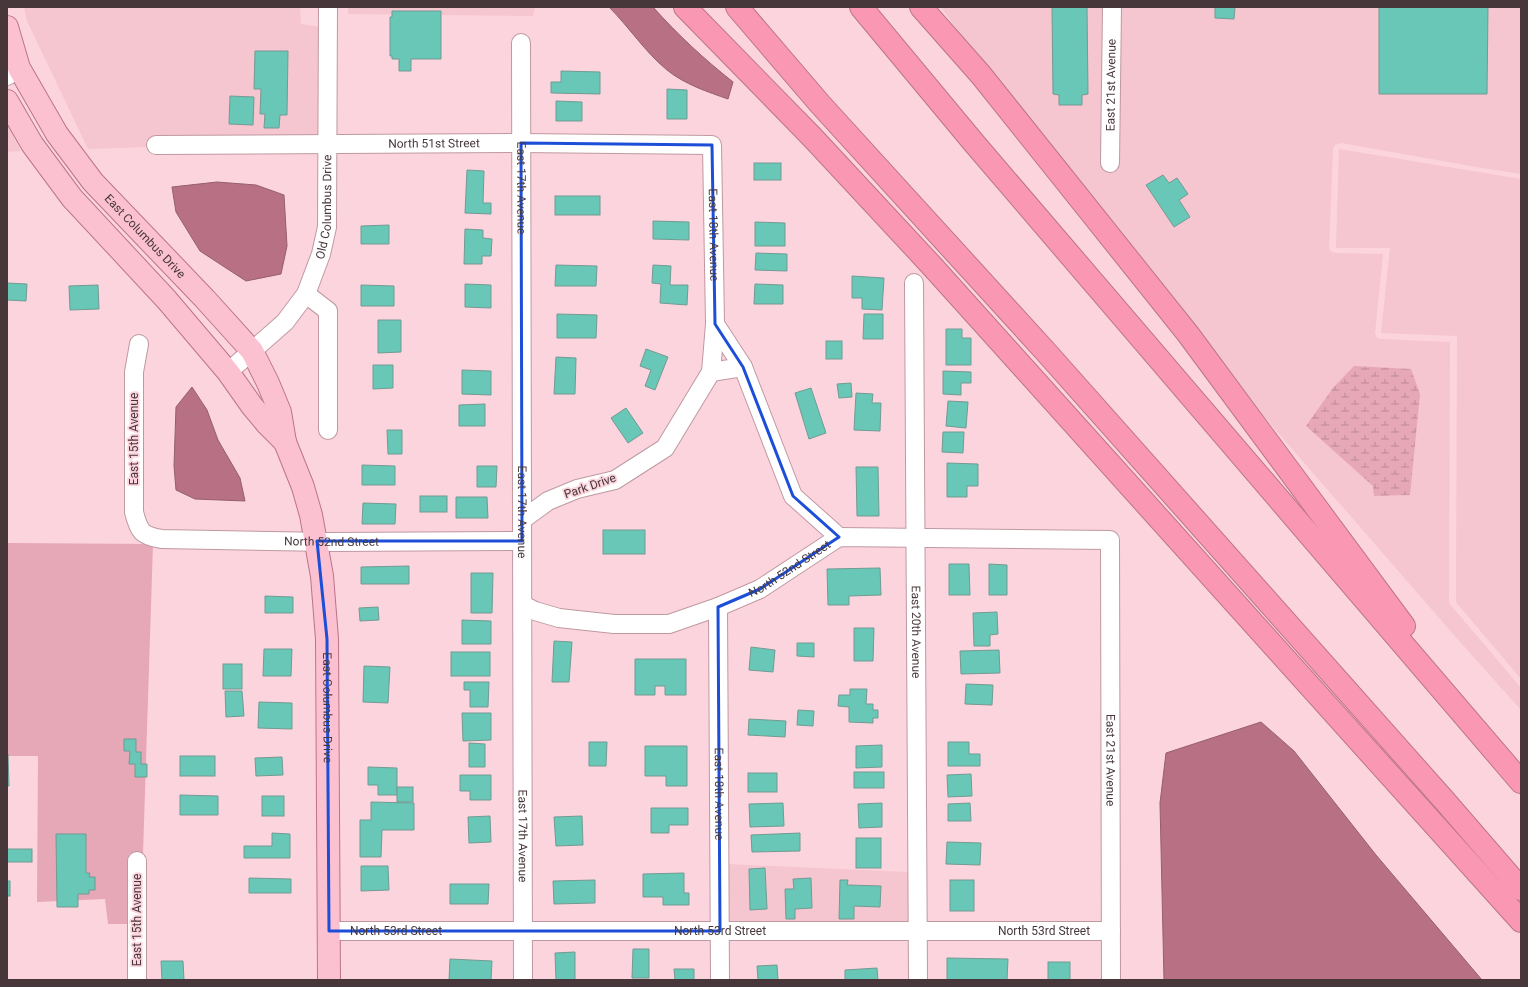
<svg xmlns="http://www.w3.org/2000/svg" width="1528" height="987" viewBox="0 0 1528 987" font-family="Roboto,sans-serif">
<defs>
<pattern id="wetland-marsh" width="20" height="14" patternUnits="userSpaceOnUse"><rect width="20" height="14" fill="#e6a7b7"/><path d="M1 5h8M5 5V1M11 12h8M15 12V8" fill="none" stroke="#bc8996"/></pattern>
</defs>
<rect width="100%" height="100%" fill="#fcd4dd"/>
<g fill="#f5c5d0" fill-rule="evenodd">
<polygon points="24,7 300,7 301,24 320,27 318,137 149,138 148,147 88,149 27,21"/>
<polygon points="348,7 535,7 533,16 348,14"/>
<path d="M941,7H1104L1102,169H1117L1119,7H1521V174L1476,167L1341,143L1335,145L1333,149L1329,249L1332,252L1336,253L1383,254L1375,333L1377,338L1381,339L1450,342L1449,603L1521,688V710L1454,635L1226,373L978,60ZM1373,486L1409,495L1375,496Z"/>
<polygon points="7,124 21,151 7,152"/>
<polygon points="1339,149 1521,179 1521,679 1456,602 1457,336 1381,333 1390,248 1336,248"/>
<polygon points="727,864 908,872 910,925 728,925"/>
</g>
<polygon fill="url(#wetland-marsh)" points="1354,366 1411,369 1420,394 1410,495 1374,496 1373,486 1306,426 1333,388"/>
<polygon fill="#e6a7b7" points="7,543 153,544 143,854 129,854 129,924 108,924 105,899 37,902 38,756 7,756"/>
<g fill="#b77084" stroke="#955f6e">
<path d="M609,7H653C678,35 704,59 733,82L728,99C708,92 684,84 667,70C645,52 629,27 609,7Z"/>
<polygon points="217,182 256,185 284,195 287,246 281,274 246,281 200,251 176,212 172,187"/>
<polygon points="192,387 207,410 218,440 240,478 245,501 195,499 176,490 174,466 176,407"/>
<polygon points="1261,722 1294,751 1376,855 1482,980 1164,980 1160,803 1166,753"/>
</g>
<g fill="#68c7b6" stroke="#719b93">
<polygon points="1052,7 1087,7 1088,94 1082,95 1082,105 1059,105 1059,95 1053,94"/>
<polygon points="1215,7 1235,7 1234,19 1215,18"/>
<polygon points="1379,7 1488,7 1487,94 1379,94"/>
<polygon points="392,11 441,11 441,59 411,59 411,71 399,71 399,59 392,59 392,56 390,56 390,17 392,17"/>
<polygon points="255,51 288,51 287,115 280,115 279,128 264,128 265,114 260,114 261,89 254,89"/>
<polygon points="561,71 600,72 600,94 551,93 551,82 561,82"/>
<polygon points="667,89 687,90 687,119 667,119"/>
<polygon points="230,96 254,97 253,125 229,124"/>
<polygon points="556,101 582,102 582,121 556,121"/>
<rect x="754" y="163" width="27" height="17"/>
<polygon points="467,170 484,171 483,203 491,203 491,214 465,213"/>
<polygon points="1163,175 1169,183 1177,178 1188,194 1179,200 1190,217 1174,227 1146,185"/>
<rect x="555" y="196" width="45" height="19"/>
<polygon points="653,221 689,222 689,240 653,239"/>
<polygon points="755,222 785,223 785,246 755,246"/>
<polygon points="389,225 389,244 361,244 361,226"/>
<polygon points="465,229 483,230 483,238 492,239 491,256 482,256 482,264 464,264"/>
<polygon points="756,253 787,254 787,271 755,270"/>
<polygon points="556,265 597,266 596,286 555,286"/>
<polygon points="653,265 671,266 670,285 688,285 687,305 660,303 661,284 652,283"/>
<polygon points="852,276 884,278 882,310 862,309 862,298 852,298"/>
<polygon points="7,283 27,284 26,301 7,300"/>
<polygon points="465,284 491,285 491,308 465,307"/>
<polygon points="755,284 783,285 783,304 754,304"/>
<polygon points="98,285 99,309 70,310 69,286"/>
<polygon points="361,285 394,286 394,306 361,306"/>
<polygon points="557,314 597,315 596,338 557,338"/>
<polygon points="864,314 883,314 883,339 863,339"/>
<polygon points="378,320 401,320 401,352 378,353"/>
<polygon points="946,329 962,329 962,338 971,338 971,365 946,365"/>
<rect x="826" y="341" width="16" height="18"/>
<polygon points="646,349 668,357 655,390 645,386 651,370 640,366"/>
<polygon points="556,357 576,358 575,394 554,394"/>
<polygon points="373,365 393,365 393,388 373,389"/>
<polygon points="462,370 491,371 491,395 462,394"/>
<polygon points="943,371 971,372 971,383 961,383 961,395 943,394"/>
<polygon points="851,383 852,397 839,398 837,384"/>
<polygon points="811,388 826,433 809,439 795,393"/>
<polygon points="856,393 873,394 872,403 881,403 880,431 854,430"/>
<polygon points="948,401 968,402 966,428 946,426"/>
<polygon points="485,404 485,426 459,426 459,405"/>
<polygon points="626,408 643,433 628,443 611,418"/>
<polygon points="387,430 402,430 402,454 388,454"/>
<polygon points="943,432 964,432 963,453 942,452"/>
<polygon points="947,463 978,464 978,486 967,486 967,497 947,497"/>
<polygon points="362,465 395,466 395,485 362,485"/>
<polygon points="477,466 497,466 496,487 477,487"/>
<polygon points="856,467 878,467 879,516 857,516"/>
<rect x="420" y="496" width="27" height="16"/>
<polygon points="456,497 487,497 488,518 456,518"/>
<polygon points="363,503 396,504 395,524 362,524"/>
<rect x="603" y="530" width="42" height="24"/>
<polygon points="949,564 969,564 970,595 949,595"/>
<polygon points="989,564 1007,565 1007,595 989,595"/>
<polygon points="409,566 409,584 361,584 361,567"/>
<polygon points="880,568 881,595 849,596 849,605 828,605 827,569"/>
<polygon points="471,573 493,573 492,613 471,613"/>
<polygon points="265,596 293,597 293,613 265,613"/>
<polygon points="378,607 379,620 360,621 359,608"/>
<polygon points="997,612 998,634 990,635 990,646 974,646 973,613"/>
<polygon points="462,620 491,621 491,644 462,644"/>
<polygon points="854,628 874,628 873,661 854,661"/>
<polygon points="554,641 572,642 569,682 552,682"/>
<polygon points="797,643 814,643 814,657 797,656"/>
<polygon points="751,647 775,650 773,672 749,670"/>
<polygon points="264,649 292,649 291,676 263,676"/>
<polygon points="999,650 1000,673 961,674 960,651"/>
<rect x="451" y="652" width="39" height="24"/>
<polygon points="635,659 686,659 686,695 665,695 665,686 655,686 655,695 635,695"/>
<rect x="223" y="664" width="19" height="25"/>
<polygon points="364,666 390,667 388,703 363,702"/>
<polygon points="464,682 489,682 488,707 470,707 470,690 464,690"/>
<polygon points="966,684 993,685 992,705 965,704"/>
<polygon points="850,689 867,689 866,704 873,704 873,710 878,710 878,718 873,718 873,723 849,722 849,707 838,706 839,695 850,695"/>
<polygon points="225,691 242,691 244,716 226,717"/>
<polygon points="259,702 292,703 292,729 258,728"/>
<polygon points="798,710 814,711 813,726 797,725"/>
<polygon points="462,713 491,713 491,740 463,741"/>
<polygon points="749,719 786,721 785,737 748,735"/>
<polygon points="124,739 136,739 136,752 141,752 141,764 147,764 147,777 135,777 135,764 129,764 130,751 124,751"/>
<polygon points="589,742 607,742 606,766 589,766"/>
<polygon points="948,742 969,742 969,754 980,754 980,766 948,766"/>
<polygon points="469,743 485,744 485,767 469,767"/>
<polygon points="882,745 882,767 856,768 856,746"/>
<polygon points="645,746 687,746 687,786 666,786 666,776 645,776"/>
<polygon points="7,754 8,754 9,786 7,786"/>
<rect x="180" y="756" width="35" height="20"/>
<polygon points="282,757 283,775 256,776 255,758"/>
<polygon points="368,767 397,768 397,795 378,795 378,785 368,785"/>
<rect x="854" y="772" width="30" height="16"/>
<rect x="748" y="773" width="29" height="19"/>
<polygon points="971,774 972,796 948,797 947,775"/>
<polygon points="460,775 491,775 491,800 470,800 470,791 460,791"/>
<rect x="397" y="787" width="16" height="15"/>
<polygon points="180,795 218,796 218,815 180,815"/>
<rect x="262" y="796" width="22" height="20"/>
<polygon points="371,802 414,803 414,830 382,830 381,857 360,857 360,820 371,820"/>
<polygon points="783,803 784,826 750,827 749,804"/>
<polygon points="882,803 882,827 859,828 858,804"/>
<polygon points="970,803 971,821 948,821 948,804"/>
<polygon points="651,808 688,808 688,825 669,825 669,833 651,833"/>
<polygon points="490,816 491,842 469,843 468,817"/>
<polygon points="582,816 583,845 556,846 554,817"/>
<polygon points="272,833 290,834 290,858 244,858 244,846 272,846"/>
<polygon points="800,833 800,851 752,852 751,835"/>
<polygon points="56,834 86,834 86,873 90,873 89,877 95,877 95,890 89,890 89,894 78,894 78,907 57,907"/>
<rect x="856" y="838" width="25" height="30"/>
<polygon points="947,842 981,843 980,865 946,864"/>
<rect x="7" y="849" width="25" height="13"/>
<polygon points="361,866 388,866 389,890 361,891"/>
<polygon points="765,868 767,909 750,910 749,869"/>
<polygon points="684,873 684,893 689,893 689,905 663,905 663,897 643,897 643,874"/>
<polygon points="249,878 291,879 291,893 249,893"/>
<polygon points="811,878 812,908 795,909 795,919 786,919 785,889 794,889 793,879"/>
<polygon points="595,880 595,903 554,904 553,881"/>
<polygon points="840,880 848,880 847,885 881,886 880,907 854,906 854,919 839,919"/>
<rect x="950" y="880" width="24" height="31"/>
<rect x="7" y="881" width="3" height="15"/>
<polygon points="450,884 489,884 488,904 450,904"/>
<polygon points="633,949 649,949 649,978 632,978"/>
<polygon points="575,952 575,980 556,980 555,953"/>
<polygon points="947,958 1008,959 1007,980 947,980"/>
<polygon points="450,959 492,961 491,980 449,980"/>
<polygon points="161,961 183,961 184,980 162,980"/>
<rect x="1048" y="962" width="22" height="18"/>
<polygon points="777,965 778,980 758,980 757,966"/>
<polygon points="877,968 878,980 845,980 845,970"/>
<polygon points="674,969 694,969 694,980 675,980"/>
</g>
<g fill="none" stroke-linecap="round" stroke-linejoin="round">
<defs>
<g id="minor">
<path id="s1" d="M521,43L523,980"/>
<polyline points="7,76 19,68"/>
<path id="s2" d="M156,145L521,143L712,145L715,324L711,372L665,448L615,480L577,489L548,501L522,520"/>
<path id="s3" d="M1110,163L1112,7"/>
<path id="s4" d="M914,283L918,980"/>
<polyline points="306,294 328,311 328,430"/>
<polyline points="715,324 743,367 793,496 839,537"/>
<path id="s5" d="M139,344L134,372V512C139,532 142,536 162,539L329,542L522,541"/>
<path id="s6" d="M228,372L285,322L306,294L321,254L327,227L328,7"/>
<polyline points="711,372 743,367"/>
<path id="s7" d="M523,605L535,611L559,618L614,624H669L718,607L760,589L839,537L1110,540L1111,980"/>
<path id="s8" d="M718,607L720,980"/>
<polyline points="137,861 137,980"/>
<path id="s9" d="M329,931H1111"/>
</g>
<g id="major">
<path id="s10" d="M7,27L19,68L57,134L93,182L205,299L252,351L268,383L280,412L285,442L303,487L311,515L322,576L327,639L329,980"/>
<polyline points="7,101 32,144 72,198 166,299 228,372 252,406 267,424 285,442"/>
</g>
<g id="highway">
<polyline points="685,7 813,138 932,266 1521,921"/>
<polyline points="737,7 820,104 1046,352 1444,800 1521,889"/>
<polyline points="861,7 974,143 1521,782"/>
<polyline points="921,7 981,75 1188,334 1404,626"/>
</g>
</defs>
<use href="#minor" stroke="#bf99a2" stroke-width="20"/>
<use href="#major" stroke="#bb7589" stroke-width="24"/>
<use href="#highway" stroke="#bb7589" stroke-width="24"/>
<use href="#minor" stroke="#fff" stroke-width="18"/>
<use href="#major" stroke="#fcc1d1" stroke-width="22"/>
<use href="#highway" stroke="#fa97b3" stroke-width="22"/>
</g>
<path fill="none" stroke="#1d4ed8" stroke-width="3" stroke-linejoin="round" d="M521,143L712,145L715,324L743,367L793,496L839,537L760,589L718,607L720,931H329L327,639L317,541H522Z"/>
<g text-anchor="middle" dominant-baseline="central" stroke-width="3.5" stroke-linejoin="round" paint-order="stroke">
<g font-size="12" fill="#47373b" stroke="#fcd4dd">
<text stroke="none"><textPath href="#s3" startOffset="78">East 21st Avenue</textPath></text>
<text stroke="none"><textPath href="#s2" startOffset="278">North 51st Street</textPath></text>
<text stroke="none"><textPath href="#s1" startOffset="145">East 17th Avenue</textPath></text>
<text stroke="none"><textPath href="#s6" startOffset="201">Old Columbus Drive</textPath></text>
<text stroke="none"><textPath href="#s2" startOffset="646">East 18th Avenue</textPath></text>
<text stroke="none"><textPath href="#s10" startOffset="254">East Columbus Drive</textPath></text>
<text transform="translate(134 439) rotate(-90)">East 15th Avenue</text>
<text transform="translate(590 486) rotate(-19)">Park Drive</text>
<text stroke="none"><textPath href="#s1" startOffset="469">East 17th Avenue</textPath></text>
<text stroke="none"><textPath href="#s5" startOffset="381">North 52nd Street</textPath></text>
<text stroke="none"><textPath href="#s7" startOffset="282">North 52nd Street</textPath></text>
<text stroke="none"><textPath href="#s4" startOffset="349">East 20th Avenue</textPath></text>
<text stroke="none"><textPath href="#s10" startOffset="780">East Columbus Drive</textPath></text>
<text stroke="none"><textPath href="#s7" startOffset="832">East 21st Avenue</textPath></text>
<text stroke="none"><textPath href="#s8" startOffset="187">East 18th Avenue</textPath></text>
<text stroke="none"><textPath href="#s1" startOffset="793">East 17th Avenue</textPath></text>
<text transform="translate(137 920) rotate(-90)">East 15th Avenue</text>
<text stroke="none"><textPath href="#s9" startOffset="67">North 53rd Street</textPath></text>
<text stroke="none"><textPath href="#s9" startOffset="391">North 53rd Street</textPath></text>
<text stroke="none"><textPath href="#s9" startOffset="715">North 53rd Street</textPath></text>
</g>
</g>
<rect width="1528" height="987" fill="none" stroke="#47373b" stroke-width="16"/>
</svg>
